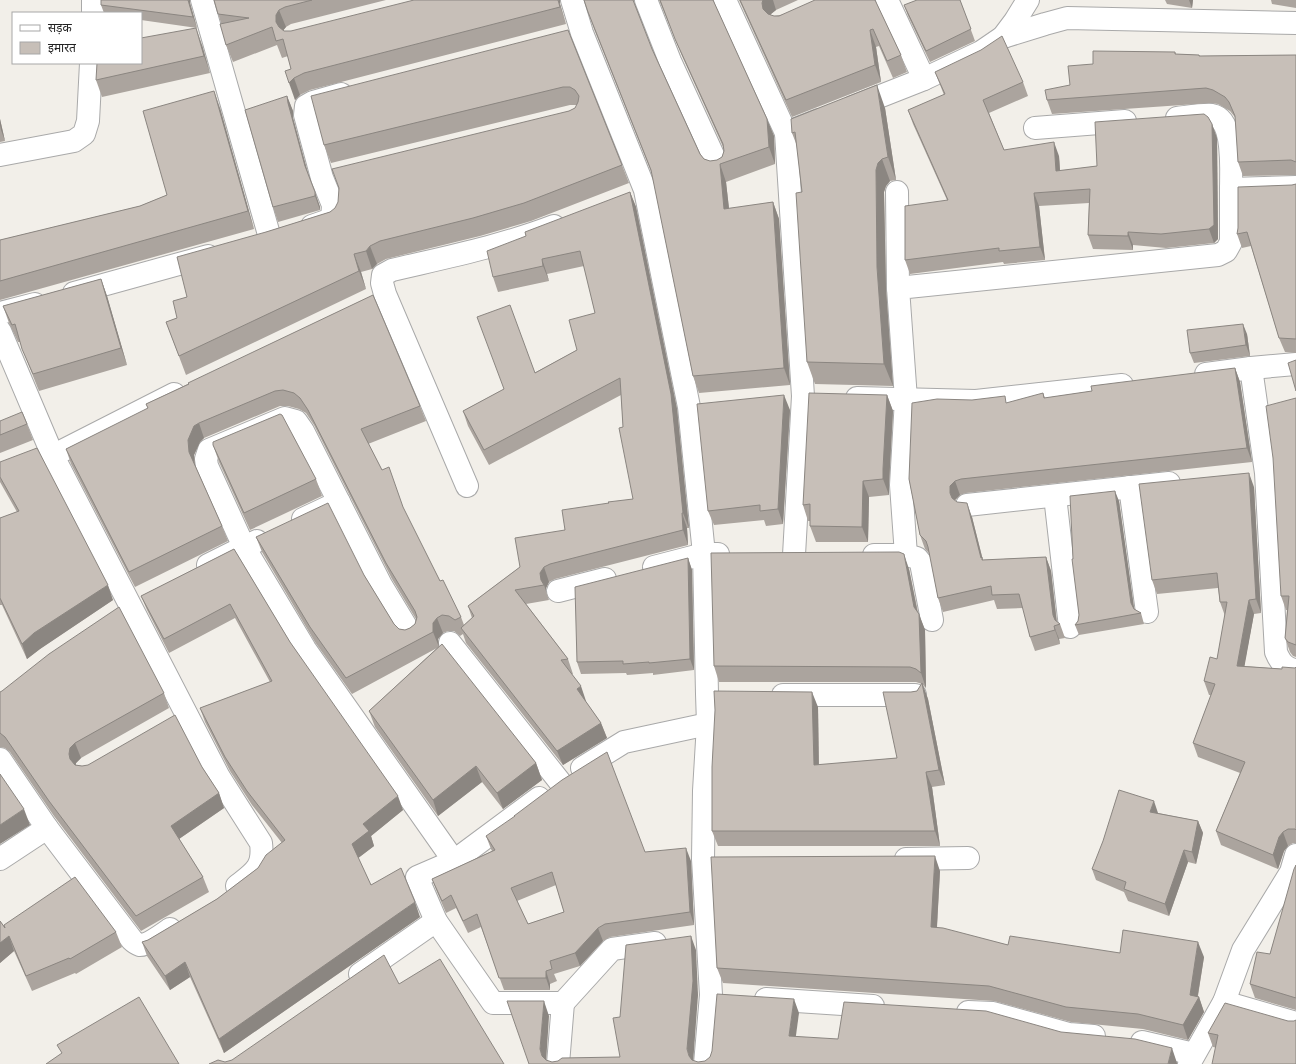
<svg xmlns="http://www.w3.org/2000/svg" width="1296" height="1064" viewBox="0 0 1296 1064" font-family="'Work Sans','Noto Sans Devanagari',sans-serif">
<rect width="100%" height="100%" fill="#f2efe9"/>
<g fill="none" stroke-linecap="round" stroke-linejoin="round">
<defs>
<g id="street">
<polyline points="202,0 270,238"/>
<polyline points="572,0 582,33 645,190 689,407 704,554 707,694 708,724 704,791 703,859 711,995 705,1064"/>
<polyline points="646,0 670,61 718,166"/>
<polyline points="725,0 786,133"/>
<polyline points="887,0 924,79"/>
<polyline points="93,13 93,0"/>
<polyline points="1003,37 1045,24 1067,18 1296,23"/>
<polyline points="853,107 924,79 981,52 1003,37 1015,21 1028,0"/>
<path d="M1177,118C1186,117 1203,114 1212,115C1235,119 1231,171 1231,189"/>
<polyline points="1035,128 1125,121"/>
<polyline points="0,155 74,141 84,134 88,121 91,63"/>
<polyline points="897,192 898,288"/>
<polyline points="312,226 332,219 333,205 322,178 305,115 306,106 313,102 341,94"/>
<polyline points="74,293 208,256"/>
<polyline points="0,313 35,304"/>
<path d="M0,331L53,456L219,777L261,843C264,867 255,872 237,886"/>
<path d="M1251,368L1266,473L1276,652C1280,662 1285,669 1296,670"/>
<polyline points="1206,374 1251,368 1296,364"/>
<polyline points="857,398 976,401 1122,385"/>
<polyline points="64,450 174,394"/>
<path d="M467,486L385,294L382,283L383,275L392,270C447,257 502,246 554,226"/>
<polyline points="1130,487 1147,612"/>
<polyline points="1055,496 1070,627"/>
<polyline points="967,505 1169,483"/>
<polyline points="303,519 339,502"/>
<polyline points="257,541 244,547 207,466 206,459 209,450 285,418 296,421 303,431 381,585 410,633"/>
<polyline points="794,555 803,396 786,133 819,120"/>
<polyline points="874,555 906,555 901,485 906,399 898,288 1218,255 1226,251 1231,242 1231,189 1296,187"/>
<polyline points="906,555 917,558 921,563 932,620"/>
<polyline points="208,565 244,547 305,649 454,861"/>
<polyline points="654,567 704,554 718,554"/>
<polyline points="558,591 605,579"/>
<polyline points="450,643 560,782"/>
<polyline points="783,695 915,695"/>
<polyline points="0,759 47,828 0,859"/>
<polyline points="582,768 624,742 708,724"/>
<polyline points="539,798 454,861 417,877 436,921 493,1003 563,1003 558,1064"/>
<path d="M47,828L132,940C134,942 137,944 140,945C148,945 163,934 170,929"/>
<polyline points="906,859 968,858"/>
<polyline points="360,974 436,921"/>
<polyline points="766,999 873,1006"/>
<polyline points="1224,1002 1296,1023"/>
<polyline points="563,1003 612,949 655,943"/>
<polyline points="968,1012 993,1013 1069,1034 1094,1036"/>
<polyline points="1142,1042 1194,1054"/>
<polyline points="1189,1064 1224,1002 1243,950 1291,872 1296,855"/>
</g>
</defs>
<use href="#street" stroke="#a9a9a9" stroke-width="24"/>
<use href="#street" stroke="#fff" stroke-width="22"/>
</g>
<g fill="#aba49e" fill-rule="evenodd">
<polygon points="214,0 386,0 291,24 286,27 283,30 284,31 291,31 560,4 566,24 310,90 300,95 295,100 291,69 288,56 282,58 277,45 233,62 226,45 221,23"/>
<polygon points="634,0 634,3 652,49 700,154 704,159 710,161 717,160 722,157 724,151 724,149 682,56 659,0 713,0 774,136 775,164 726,182 729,209 773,202 779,219 790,385 699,393 693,376 652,174 594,29 588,12"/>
<polygon points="739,0 798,0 776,10 771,14 770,15 774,16 875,0 901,55 907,72 893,78 879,46 876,47 881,82 792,117"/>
<polygon points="960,0 975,41 930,62 908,16 904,5"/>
<polygon points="1165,0 1193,0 1192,8 1167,4"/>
<polygon points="1271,0 1296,0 1296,8 1272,4"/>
<polygon points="190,3 197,28 141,20 141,13 104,13 101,5"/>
<polygon points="568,30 622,165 629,183 531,221 480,236 386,259 377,264 372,269 361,272 366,289 186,375 166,322 177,318 187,297 266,232 330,212 569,111 575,108 577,105 570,105 331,163 324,145"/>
<polygon points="202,45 210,73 102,97 96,80"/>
<polygon points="1175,52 1176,54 1199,55 1200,56 1296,55 1296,175 1243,176 1238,162 1236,119 1234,116 1230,111 1218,104 1211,103 1052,114 1047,100 1070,85 1093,64"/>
<polygon points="935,72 1023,82 1028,96 989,113 1004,150 1059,156 1060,171 1097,166 1212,124 1217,138 1218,239 1214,243 1166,248 1133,245 1133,250 1093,249 1088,235 1089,203 1039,206 1045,260 1004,264 1003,262 910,274 905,260 947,200 913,124 908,110 944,95"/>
<polygon points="287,96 293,111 293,118 309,177 320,207 320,210 278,222 273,207"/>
<polygon points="220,108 254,229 0,300 0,240 140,206 167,195"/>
<polygon points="885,108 896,180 890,181 886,186 884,192 886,289 893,386 815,384 807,362 802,192 797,146 792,133"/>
<polygon points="0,119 5,141 0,142"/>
<polygon points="1296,184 1296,353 1285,352 1279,338 1251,246 1242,248 1237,234 1292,185"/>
<polygon points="630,192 636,207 677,409 689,528 687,528 688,545 555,579 549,582 546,588 546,591 549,600 526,604 568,659 573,674 572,674 586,702 601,723 607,738 563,765 466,643 463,634 460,636 454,631 448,631 443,633 438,639 439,647 536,763 542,780 503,809 482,782 438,816 375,727 369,711 437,648 352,694 315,642 262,552 256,537 364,575 394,624 399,629 405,630 410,628 415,624 416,619 392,579 314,425 306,413 299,409 288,406 280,406 204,438 200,442 194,455 195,465 222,526 228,541 135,587 71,464 66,449 148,409 146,404 373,295 420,406 426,421 368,444 382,470 403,508 440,581 461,617 464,625 472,618 468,606 520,567 565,530 609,503 633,499 623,427 621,395 489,465 468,426 463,411 577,350 595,313 584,266 547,274 549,281 498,292 493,277 526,236"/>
<polygon points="101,279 107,296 127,365 39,391 29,366 20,342 18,342 9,323 3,306"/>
<polygon points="1247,334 1250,356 1194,363 1190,353"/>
<polygon points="1235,368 1240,382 1252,462 966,493 960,495 955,500 955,501 972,517 983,560 1046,557 1051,571 1057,622 1060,624 1065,638 1059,639 1060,644 1035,651 1030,637 1023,608 997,609 994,600 943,612 938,598 930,554 925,549 920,535 909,479 1043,393 1045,398 1092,391"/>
<polygon points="887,395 893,411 889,484 889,495 869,497 868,542 816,542 810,526 810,521 808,521 803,505"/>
<polygon points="1296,398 1296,657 1293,656 1290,652 1285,638 1287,610 1286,610 1281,596"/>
<polygon points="790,410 783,524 766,526 764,520 714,525 708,511"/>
<polygon points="0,421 27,424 33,440 0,453"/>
<polygon points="213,445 316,479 322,496 250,530 219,462"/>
<polygon points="0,462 113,600 40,649 27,659 2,605 0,605 0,518 17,512 0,482"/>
<polygon points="1254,487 1261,613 1254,614 1244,666 1282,669 1295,668 1296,667 1296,843 1293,843 1288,846 1284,851 1278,869 1221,845 1216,831 1240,773 1198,757 1193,743 1211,695 1209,695 1204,681 1217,659 1225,616 1220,602 1218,588 1157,594 1152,580"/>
<polygon points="1119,501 1134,610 1141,613 1144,624 1079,635 1075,625 1078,621 1079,615 1073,559"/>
<polygon points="234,549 290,642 403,810 371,836 374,846 358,858 371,885 420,917 224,1053 190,977 170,990 147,956 142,942 148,940 217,899 258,868 282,843 252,805 230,771 205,722 200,708 270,682 235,618 169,653 147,610 141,596"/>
<polygon points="688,558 692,570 694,670 653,675 653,673 627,675 626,673 581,674 577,662"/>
<polygon points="909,569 918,612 925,630 926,688 923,685 928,699 945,785 932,787 940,846 718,846 712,831 818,707 819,765 897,758 911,692 917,691 922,684 916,682 719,682 714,666"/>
<polygon points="0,692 164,693 169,708 81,758 76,763 76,765 82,766 202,767 219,793 224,808 179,839 203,877 209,892 141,931 54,816 10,752 5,748 0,747"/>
<polygon points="1158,813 1198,821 1203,833 1196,864 1188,862 1169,916 1128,901 1124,892 1096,880 1092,869"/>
<path d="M486,836L645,852L691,861L694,925L610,937L603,941L580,966L554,974L557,981L550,984V990H504L481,927L468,933L456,908L446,913L437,892L432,879L492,851L491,849ZM556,885L564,912L528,924L517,901Z"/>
<polygon points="1296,865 1296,1010 1255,998 1250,984 1270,954"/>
<polygon points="940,871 937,928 1008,945 1120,953 1204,957 1198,996 1199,997 1204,1012 1188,1040 1143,1029 1071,1022 994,1001 723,983 717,968"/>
<polygon points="0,921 5,927 116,932 122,947 76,974 75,973 32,991 14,951 0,963"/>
<polygon points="1288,1021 1294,1021 1296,1064 1213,1047 1208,1033"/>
</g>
<g fill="#8b8681">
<polygon points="188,0 190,0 190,3 197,28 193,17"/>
<polygon points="558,0 560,0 560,4 566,24"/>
<polygon points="763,0 773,0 776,10 771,14 769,20 763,9 762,3"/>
<polygon points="1189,0 1193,0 1192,8"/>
<polygon points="279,10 286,27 282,32 282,39 276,22 276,15"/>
<polygon points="196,28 202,45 210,73 204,56"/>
<polygon points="870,30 876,47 881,82 875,65"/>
<polygon points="294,78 300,95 295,100 289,83"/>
<polygon points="877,85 885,108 896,180 888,157"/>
<polygon points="214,91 220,108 254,229 248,211"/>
<polygon points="287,96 293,111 293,118 310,181 305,166 288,103"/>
<polygon points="0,119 5,141 1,130 0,125"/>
<polygon points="767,119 774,136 775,164 769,147"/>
<polygon points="1212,124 1217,138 1218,239 1214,243 1209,229"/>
<polygon points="1054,142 1059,156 1061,185 1056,171"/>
<polygon points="882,159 890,181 886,186 884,192 886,289 893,386 884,364 877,267 876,170 878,163"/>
<polygon points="720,164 726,182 731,226 724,209"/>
<polygon points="315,192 320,207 320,210 315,196"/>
<polygon points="630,192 636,207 677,409 689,528 683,513"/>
<polygon points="1034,193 1039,206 1045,260 1040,247"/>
<polygon points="773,202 779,219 790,385 784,368"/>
<polygon points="1128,232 1133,245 1133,250 1128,236"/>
<polygon points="370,246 377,264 372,269 366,251"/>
<polygon points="354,254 361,272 366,289 359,271"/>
<polygon points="542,259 547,274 549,281 543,266"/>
<polygon points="101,279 107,296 127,365 121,348"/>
<polygon points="1243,324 1247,334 1250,356 1246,345"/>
<polygon points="1235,368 1240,382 1252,462 1247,448"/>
<polygon points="784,395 790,410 783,524 778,509"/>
<polygon points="887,395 893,411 889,484 889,495 883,479 883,469"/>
<polygon points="199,423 204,438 200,442 194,455 195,468 189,452 188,440 194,426"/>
<polygon points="1249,473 1254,487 1261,613 1256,599"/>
<polygon points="863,481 869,497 868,542 862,527"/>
<polygon points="955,481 960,495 955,500 955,507 950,493 950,486"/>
<polygon points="1115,491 1119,501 1135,614 1131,603"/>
<polygon points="967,503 972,517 983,561 981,558"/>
<polygon points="682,513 687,528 688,545 683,530"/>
<polygon points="904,554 909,569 919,620 919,614 925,630 926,688 921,673 914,607"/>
<polygon points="1046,557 1051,571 1057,625 1056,625 1053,615"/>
<polygon points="688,558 692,570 694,670 690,659"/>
<polygon points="544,567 549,582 546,588 546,591 544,585 541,580 540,573"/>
<polygon points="108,585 113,600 40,649 27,659 22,644 34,633"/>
<polygon points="1249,600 1254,614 1242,680 1237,666"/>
<polygon points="437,618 443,633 438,639 439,647 433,632 433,623"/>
<polygon points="1054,626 1059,639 1060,644 1055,630"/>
<polygon points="922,683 928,699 945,785 939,770"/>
<polygon points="581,686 586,701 582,704 577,689"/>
<polygon points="812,692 818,707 819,780 814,765"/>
<polygon points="601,723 607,738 563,765 557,751"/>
<polygon points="75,743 81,758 76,763 75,769 70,759 69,754 70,748"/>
<polygon points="536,763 542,780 503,809 497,793"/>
<polygon points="476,766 482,782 438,816 433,800"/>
<polygon points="926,772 932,787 940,846 935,831"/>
<polygon points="219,793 224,808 176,841 171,826"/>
<polygon points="398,796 403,810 371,836 374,846 357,859 352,844 363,824"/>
<polygon points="1154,801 1158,813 1155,824 1150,812"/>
<polygon points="24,809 30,825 0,844 0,825"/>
<polygon points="1198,821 1203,833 1196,864 1192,852"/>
<polygon points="1283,832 1288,846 1284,851 1278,869 1273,855 1279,837"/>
<polygon points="686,848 691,861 694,925 690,912"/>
<polygon points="1184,850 1188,862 1169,916 1165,904"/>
<polygon points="935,856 940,871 936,942 931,927"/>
<polygon points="415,902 420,917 224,1053 219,1039"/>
<polygon points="598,928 603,941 580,966 575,953"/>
<polygon points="9,936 14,951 0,963 0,943"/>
<polygon points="691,936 696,950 698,995 693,1064 689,1056 687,1049"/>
<polygon points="1198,942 1204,957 1197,1000 1199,997 1204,1012 1188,1040 1183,1025 1190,995"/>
<polygon points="185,962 190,977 170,990 165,976"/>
<polygon points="546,971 550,984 550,990 546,978"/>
<polygon points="794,999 799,1013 794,1050 789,1036"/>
<polygon points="544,1001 549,1016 546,1063 542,1056 540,1049"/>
<polygon points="1172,1048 1177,1063 1177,1064 1168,1064"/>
</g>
<g fill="#c7bfb8" stroke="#8b8681" fill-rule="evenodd">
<polygon points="101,0 188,0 193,17 101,5"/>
<polygon points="214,0 312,0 285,7 279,10 276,15 276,22 279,27 284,31 291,31 414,0 558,0 560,7 304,73 294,78 289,83 285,71 291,69 283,39 276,41 272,27 226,45 220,24 249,18 218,14"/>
<polygon points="584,0 633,0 652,49 700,154 704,159 710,161 717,160 722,157 724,151 723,144 675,39 660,0 713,0 767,119 769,147 720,164 724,209 773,202 784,368 693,376 651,170 588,12"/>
<polygon points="740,0 763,0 762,3 763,9 768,14 774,16 779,16 815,0 875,0 901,55 887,61 873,29 870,30 875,65 786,100"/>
<polygon points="917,0 960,0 971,29 926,51 904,5"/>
<polygon points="196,28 204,56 96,80 97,63 141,63 141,38"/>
<polygon points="568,30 622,165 524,203 473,218 380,241 370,246 366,251 354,254 359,271 179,356 166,322 177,318 173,301 187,297 177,257 266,232 330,212 335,208 338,202 339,188 332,169 569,111 575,108 578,102 579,96 575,90 570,87 563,87 324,145 311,96"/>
<polygon points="1002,36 1023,82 983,100 1004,150 1054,142 1056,171 1097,166 1095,122 1204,114 1208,117 1212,124 1214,225 1209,229 1161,234 1128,232 1128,236 1088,235 1090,189 1034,193 1040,247 999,251 999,248 905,260 905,206 948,200 908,110 945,94 935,72 981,50"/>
<polygon points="1093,51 1175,52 1175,54 1199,55 1199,56 1296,55 1296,162 1291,160 1238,162 1235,116 1229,102 1225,97 1213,90 1206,88 1047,100 1045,90 1070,85 1068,66 1093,64"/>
<polygon points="877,85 888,157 882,159 878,163 876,170 877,267 884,364 807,362 796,193 802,192 795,132 792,133 791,119"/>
<polygon points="214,91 248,211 0,281 0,240 140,206 167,195 143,111"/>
<polygon points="287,96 288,103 305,166 315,192 315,196 273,207 245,110"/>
<polygon points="1296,184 1296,339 1279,338 1247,232 1237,234 1238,228 1238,187 1292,185"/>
<polygon points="630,192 671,394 683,513 682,513 683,530 550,564 544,567 540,573 541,580 544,585 515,590 568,659 561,660 581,686 577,689 601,723 557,751 461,628 474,616 468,606 520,567 515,538 565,530 562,510 609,503 608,502 633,499 619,428 623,427 620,378 484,450 463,411 504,389 477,317 510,305 535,373 577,350 569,320 595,313 580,251 542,259 543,266 493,277 487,251 526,236 525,232"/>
<polygon points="101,279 121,348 33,374 22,349 15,324 12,325 3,306"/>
<polygon points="373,295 420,406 361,429 382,470 389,467 403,507 440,581 443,580 461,617 455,620 449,616 442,615 437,618 433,623 433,632 346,678 310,627 256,537 328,503 364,575 394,624 399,629 405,630 410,628 415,624 417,617 415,611 386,563 308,410 300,398 294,393 283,390 275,391 199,423 194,426 188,440 189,452 222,526 129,572 66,449 148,408 146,404 189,384 188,383"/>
<polygon points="1243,324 1246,345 1190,353 1187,330"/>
<polygon points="1296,360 1296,391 1288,363"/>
<polygon points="1235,368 1247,448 961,479 955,481 950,486 950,493 952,498 957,502 967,503 981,558 982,557 982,560 1046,557 1053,615 1055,620 1060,624 1054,626 1055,630 1030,637 1019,594 992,595 991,586 938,598 928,547 926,541 920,535 909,479 912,403 937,399 972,400 1005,396 1006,403 1043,393 1044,398 1092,391 1091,386"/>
<polygon points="809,393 887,395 883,469 883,479 863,481 862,527 810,526 810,504 803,505"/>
<polygon points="784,395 778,509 760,511 760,505 708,511 697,404"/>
<polygon points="1296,398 1296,645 1288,642 1285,638 1289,596 1281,596 1273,458 1266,406"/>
<polygon points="22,412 27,424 0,435 0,421"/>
<polygon points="280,414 282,415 316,479 244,513 213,445 213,442"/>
<polygon points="37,448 108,585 34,633 22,644 0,598 0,518 19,511 0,477 0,462"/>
<polygon points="1249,473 1256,599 1249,600 1237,666 1282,669 1282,667 1295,668 1296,667 1296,830 1295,829 1288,829 1283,832 1279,837 1273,855 1216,831 1245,762 1193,743 1215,684 1204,681 1210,657 1217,659 1227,602 1220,602 1217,573 1152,580 1139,484"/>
<polygon points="1115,491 1131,603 1134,609 1141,613 1075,625 1078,621 1079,615 1072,559 1073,559 1070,496"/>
<polygon points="234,549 290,642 398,796 363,824 369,831 352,844 371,885 401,868 415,902 219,1039 185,962 165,976 142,942 148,940 217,899 258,868 266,855 285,840 247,791 225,757 200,708 272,681 230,604 164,639 141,596"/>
<polygon points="899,552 904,554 914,607 919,614 921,673 916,669 910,667 714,666 711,553"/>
<polygon points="688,558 690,659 649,663 649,662 623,664 623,661 577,662 575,587"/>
<polygon points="119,607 164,693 75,743 70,748 69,754 70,759 75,765 82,766 88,765 175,715 202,767 219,793 171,826 203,877 136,916 49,801 5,737 0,733 0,692 2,691 49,654"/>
<polygon points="442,644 536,763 497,793 476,766 433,800 369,711"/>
<polygon points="922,683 939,770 926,772 935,831 712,831 712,767 715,710 714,691 812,692 814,765 897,758 883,692 911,692 917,691"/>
<path d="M607,752L645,852L686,848L690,912L605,924L598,928L575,953L550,961L552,969L546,971V978H499L477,914L463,921L451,895L442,901L432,879L495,850L486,836L515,816H514L562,780ZM552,872L564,912L528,924L511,888Z"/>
<polygon points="0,774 24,809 0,825"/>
<polygon points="1119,790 1154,801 1150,812 1198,821 1192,852 1184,850 1165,904 1124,889 1126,882 1092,869 1103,841"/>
<polygon points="935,856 931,927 943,928 1008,945 1010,936 1120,953 1123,930 1198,942 1190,995 1199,997 1183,1025 1138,1014 1066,1007 989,986 717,968 711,857"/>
<polygon points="1296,865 1296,998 1250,984 1257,952 1270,954 1294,869"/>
<polygon points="75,877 116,932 70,959 69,958 26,976 9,936 0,943 0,921 5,928 4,925"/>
<polygon points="691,936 693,981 687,1049 689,1056 692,1060 698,1062 705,1061 710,1057 712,1051 717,994 794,999 789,1036 838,1039 844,1002 986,1011 1061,1032 1135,1039 1172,1048 1168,1064 529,1064 507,1001 544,1001 540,1049 542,1056 546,1060 552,1062 558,1061 562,1058 620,1057 613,1018 620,1017 626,945"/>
<polygon points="384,955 399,984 440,959 504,1064 209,1064 218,1060 225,1062 232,1060"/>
<polygon points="139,997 179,1064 46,1064 62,1053 57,1045"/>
<polygon points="1225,1003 1288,1021 1294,1021 1296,1020 1296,1064 1212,1064 1218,1035 1208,1033"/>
</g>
<rect x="12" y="12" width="130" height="52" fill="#ffffff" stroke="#a7a7a7"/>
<rect x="20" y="25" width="20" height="6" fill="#ffffff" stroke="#a7a7a7"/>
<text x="48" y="32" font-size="12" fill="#222222">सड़क</text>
<rect x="20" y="42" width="20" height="12" fill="#c7bfb8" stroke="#a7a7a7"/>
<text x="48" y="52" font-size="12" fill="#222222">इमारत</text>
</svg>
